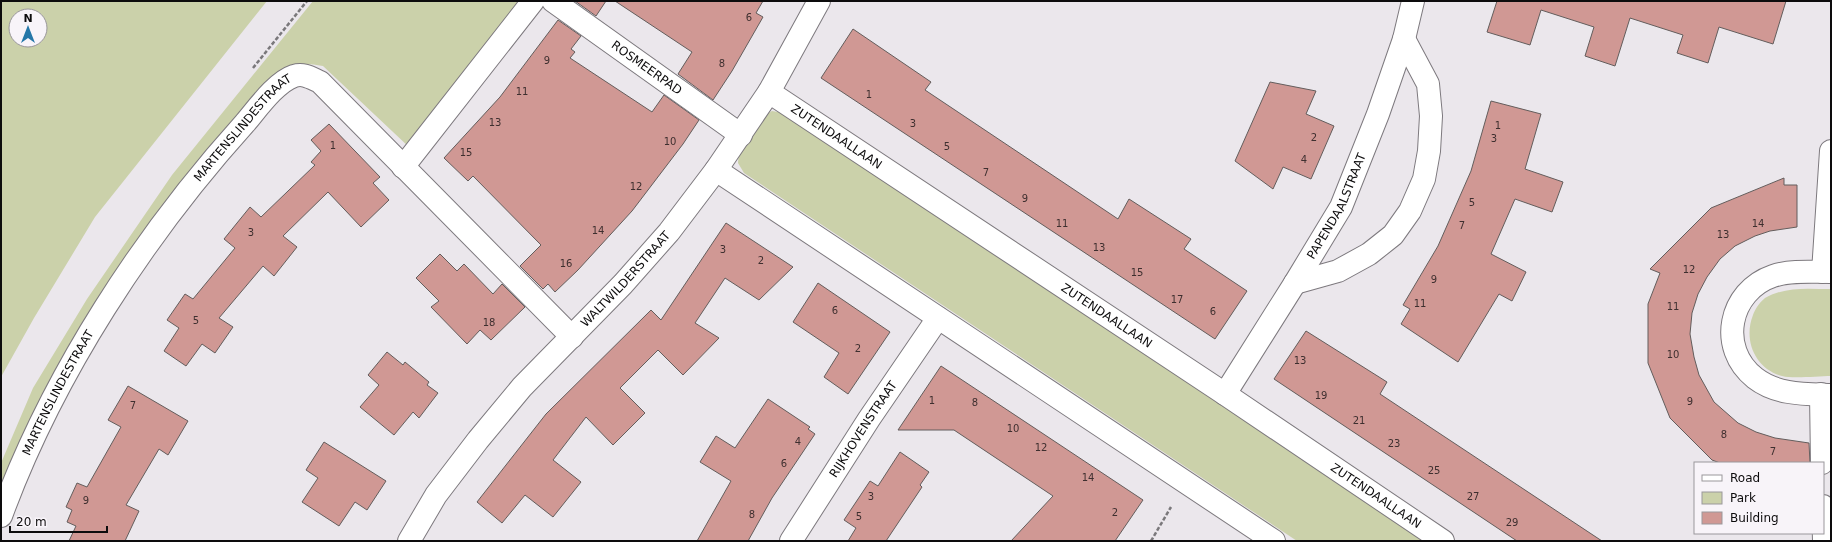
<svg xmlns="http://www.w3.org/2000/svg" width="1832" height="542" viewBox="0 0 1832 542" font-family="'DejaVu Sans',sans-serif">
<rect width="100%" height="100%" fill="#ebe7ec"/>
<g fill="#cbd1aa" fill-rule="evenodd">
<path d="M1,1H267L95,217L34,318L1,377ZM16,16H40V40H16Z"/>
<path d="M313,1H520L410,148L323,66C302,62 296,63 279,75L182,180L145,236L1,491V463L33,388L87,299L172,175Z"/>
<polygon points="772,111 783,113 1426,541 1297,541 744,173 738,163 739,151 761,118"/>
<path d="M1831,289V376C1818,376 1793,379 1782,376C1755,369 1743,340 1753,315C1755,309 1760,302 1765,298C1787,286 1807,289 1831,289Z"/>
</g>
<g fill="#d09894" stroke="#635d5c">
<polygon points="575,1 606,1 596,16"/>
<polygon points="615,1 763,1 756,13 763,17 732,71 713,100 678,74 692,52"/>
<polygon points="1497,1 1786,1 1773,44 1719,27 1708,63 1677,53 1683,35 1630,18 1615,66 1585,56 1594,27 1541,10 1530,45 1487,32"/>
<polygon points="558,20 581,36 571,49 575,52 570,58 652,112 664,95 699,120 683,144 632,211 578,270 555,292 548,284 543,289 520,266 541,245 473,176 468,181 444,158 500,97"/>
<polygon points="853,29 931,82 925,90 1118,219 1129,199 1191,239 1184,249 1247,291 1215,339 821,78"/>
<polygon points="1270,82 1316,91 1306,114 1334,126 1311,179 1283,167 1273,189 1235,161"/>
<polygon points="1491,101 1541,114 1525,169 1563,182 1552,212 1515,199 1491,254 1526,272 1512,301 1499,294 1458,362 1401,324 1410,309 1403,305 1438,246 1471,171"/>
<polygon points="329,124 380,177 373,183 389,200 361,227 328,192 283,236 297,247 274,276 263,266 219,318 233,327 215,353 202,344 186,366 164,351 179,328 167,320 185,294 193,299 235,248 224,239 250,207 261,217 315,165 311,162 321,151 311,140"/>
<polygon points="1784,178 1784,185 1797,185 1797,227 1770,231 1755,236 1735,246 1720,259 1707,277 1698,294 1692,313 1690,334 1694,357 1699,375 1714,402 1738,423 1756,432 1775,438 1809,443 1810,463 1720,463 1712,460 1670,418 1648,363 1648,304 1660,273 1650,269 1711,208"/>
<polygon points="726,223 793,267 759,300 725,278 695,323 719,338 683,375 658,350 620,388 645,413 613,445 586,417 553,460 581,482 553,517 525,495 502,523 477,502 546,414 651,310 661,320"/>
<polygon points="440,254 457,271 464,264 493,294 502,284 525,307 491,340 480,330 467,344 431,307 439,301 416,278"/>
<polygon points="818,283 890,332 848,394 824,377 839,353 793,322"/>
<polygon points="1306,331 1387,382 1380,394 1602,541 1517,541 1274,379"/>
<polygon points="387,352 403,365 405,362 429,382 427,385 438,393 419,418 413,412 394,435 360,407 379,385 368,375"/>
<polygon points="941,366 1143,500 1115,541 1011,541 1053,496 954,430 898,430"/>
<polygon points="128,386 188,421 168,455 159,449 126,505 139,511 125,541 69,541 76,526 67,522 72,510 66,507 77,483 87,487 121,427 108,420"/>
<polygon points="768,399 810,427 808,429 815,434 772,498 748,541 697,541 731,481 700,462 716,436 735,448"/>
<polygon points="324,442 386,481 367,510 355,502 339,526 302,502 318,478 306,470"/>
<polygon points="900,452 929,472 920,485 922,487 886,541 848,541 856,528 844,520 870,481 878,486"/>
</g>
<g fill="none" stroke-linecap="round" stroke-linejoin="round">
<defs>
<g id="minor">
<path id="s1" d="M553,1L741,135"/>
<path id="s2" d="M769,92L1225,394L1443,541"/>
<polyline points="403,167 533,1"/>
<polyline points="716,170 1274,541"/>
<polyline points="1823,272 1831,151"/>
<path d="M1831,272C1813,272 1790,270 1773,276C1729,291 1717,348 1755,378C1777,395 1805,394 1831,395"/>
<polyline points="1295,283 1338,271 1369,254 1393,235 1410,211 1424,179 1429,151 1431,116 1428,84 1404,39"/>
<path id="s3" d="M1225,394L1295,283L1341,207L1378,114L1404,39L1413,1"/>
<polyline points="1821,394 1822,463"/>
<polyline points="1823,506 1824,541"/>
<path id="s4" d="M1,516C53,374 144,235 245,123C257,109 276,82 294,76C304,73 311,78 320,82L572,337"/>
<path id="s5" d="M409,541L436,495L478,440L522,387L623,284L669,232L716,170L769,92L819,1"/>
<path id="s6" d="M791,541L869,419L938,318"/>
</g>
</defs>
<use href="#minor" stroke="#7d797e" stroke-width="24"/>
<g stroke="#7a787b" stroke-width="2.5" stroke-dasharray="4 2" stroke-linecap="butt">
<polyline points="253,68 307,1"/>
<polyline points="1151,541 1171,507"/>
</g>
<use href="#minor" stroke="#fff" stroke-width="22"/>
</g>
<g text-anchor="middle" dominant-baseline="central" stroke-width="3" stroke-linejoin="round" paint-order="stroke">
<g font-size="10" fill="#3e2f2f">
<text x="749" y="17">6</text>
<text x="547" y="60">9</text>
<text x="722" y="63">8</text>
<text x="522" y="91">11</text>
<text x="869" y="94">1</text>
<text x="495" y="122">13</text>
<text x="913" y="123">3</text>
<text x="1498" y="125">1</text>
<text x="1314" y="137">2</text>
<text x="1494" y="138">3</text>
<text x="670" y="141">10</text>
<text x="333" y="145">1</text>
<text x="947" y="146">5</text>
<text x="466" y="152">15</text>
<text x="1304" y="159">4</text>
<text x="986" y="172">7</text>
<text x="636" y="186">12</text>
<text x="1025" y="198">9</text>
<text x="1472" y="202">5</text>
<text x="1062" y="223">11</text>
<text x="1758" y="223">14</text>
<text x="1462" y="225">7</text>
<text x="598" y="230">14</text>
<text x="251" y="232">3</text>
<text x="1723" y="234">13</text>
<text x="1099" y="247">13</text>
<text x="723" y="249">3</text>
<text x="761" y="260">2</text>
<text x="566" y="263">16</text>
<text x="1689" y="269">12</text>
<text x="1137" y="272">15</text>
<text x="1434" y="279">9</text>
<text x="1177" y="299">17</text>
<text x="1420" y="303">11</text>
<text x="1673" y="306">11</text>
<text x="835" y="310">6</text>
<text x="1213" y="311">6</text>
<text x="196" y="320">5</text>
<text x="489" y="322">18</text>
<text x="858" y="348">2</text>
<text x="1673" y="354">10</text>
<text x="1300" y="360">13</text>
<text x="1321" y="395">19</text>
<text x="932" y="400">1</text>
<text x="1690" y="401">9</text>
<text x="975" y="402">8</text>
<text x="133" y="405">7</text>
<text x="1359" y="420">21</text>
<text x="1013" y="428">10</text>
<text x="1724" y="434">8</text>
<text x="798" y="441">4</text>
<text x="1394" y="443">23</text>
<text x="1041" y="447">12</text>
<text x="1773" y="451">7</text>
<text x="784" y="463">6</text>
<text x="1434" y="470">25</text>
<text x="1088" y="477">14</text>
<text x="871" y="496">3</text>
<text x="1473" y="496">27</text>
<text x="86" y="500">9</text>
<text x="1115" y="512">2</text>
<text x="752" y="514">8</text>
<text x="859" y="516">5</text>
<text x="1512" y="522">29</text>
</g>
<g font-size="12" fill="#0d0c0d" stroke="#f8f4f9">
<text stroke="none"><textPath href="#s1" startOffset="115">ROSMEERPAD</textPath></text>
<text stroke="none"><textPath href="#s4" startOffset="460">MARTENSLINDESTRAAT</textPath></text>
<text stroke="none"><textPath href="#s2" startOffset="81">ZUTENDAALLAAN</textPath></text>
<text stroke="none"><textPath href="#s3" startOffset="219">PAPENDAALSTRAAT</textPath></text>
<text stroke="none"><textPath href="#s5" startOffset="341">WALTWILDERSTRAAT</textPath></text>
<text stroke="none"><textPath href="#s2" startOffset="405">ZUTENDAALLAAN</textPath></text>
<text stroke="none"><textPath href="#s4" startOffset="136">MARTENSLINDESTRAAT</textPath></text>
<text stroke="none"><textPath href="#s6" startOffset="133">RIJKHOVENSTRAAT</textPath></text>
<text stroke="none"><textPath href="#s2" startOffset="729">ZUTENDAALLAAN</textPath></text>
</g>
</g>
<rect width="1832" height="542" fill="none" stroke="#0d0c0d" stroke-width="4"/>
<rect x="1694" y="462" width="130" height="72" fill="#f8f4f9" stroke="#9a979b"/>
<rect x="1702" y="475" width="20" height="6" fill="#ffffff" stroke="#9a979b"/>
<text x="1730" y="482" font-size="12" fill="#0d0c0d">Road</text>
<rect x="1702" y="492" width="20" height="12" fill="#cbd1aa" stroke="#9a979b"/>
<text x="1730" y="502" font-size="12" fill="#0d0c0d">Park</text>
<rect x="1702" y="512" width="20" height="12" fill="#d09894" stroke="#9a979b"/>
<text x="1730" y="522" font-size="12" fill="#0d0c0d">Building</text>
<g transform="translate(28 28)"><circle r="19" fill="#f8f4f9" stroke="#9a979b"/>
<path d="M0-3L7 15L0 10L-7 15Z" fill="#2577a8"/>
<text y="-6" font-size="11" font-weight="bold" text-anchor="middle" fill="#0d0c0d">N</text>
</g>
<path d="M10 526v6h97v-6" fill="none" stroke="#0d0c0d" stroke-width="2"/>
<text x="16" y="526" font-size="12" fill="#0d0c0d" stroke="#f8f4f9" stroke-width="3" paint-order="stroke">20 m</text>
</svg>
